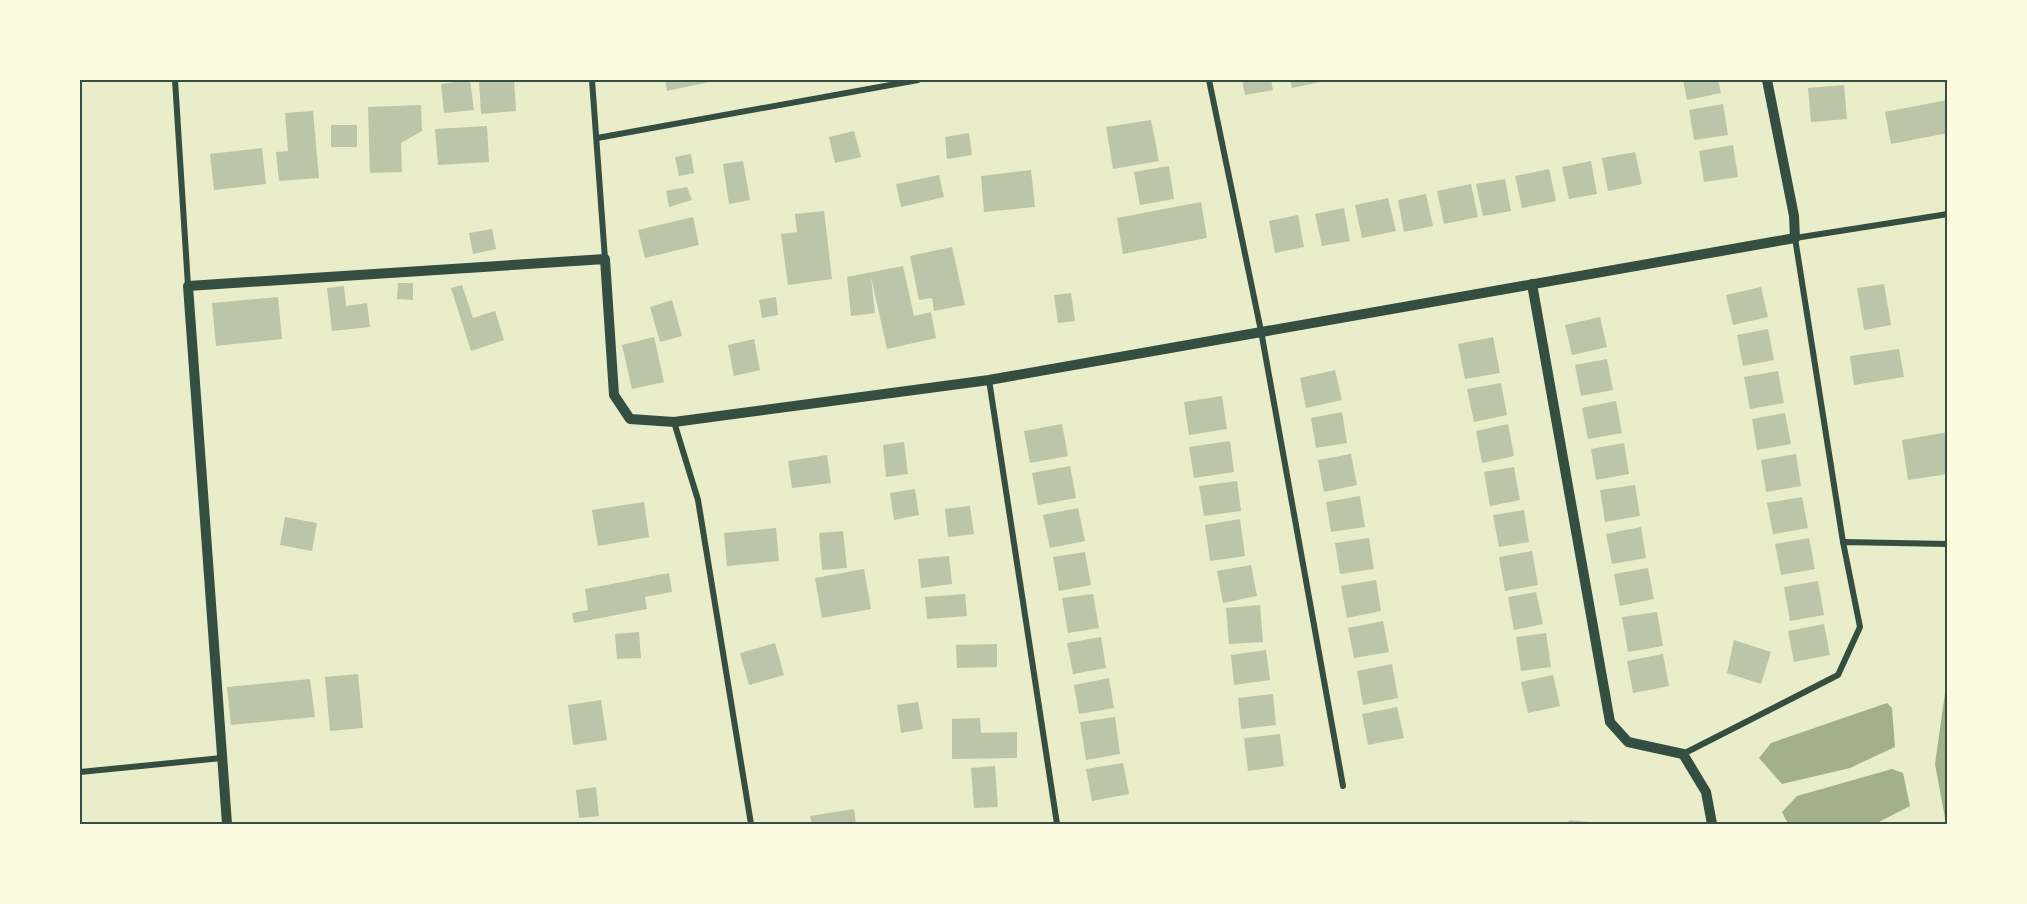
<svg xmlns="http://www.w3.org/2000/svg" width="2027" height="904" viewBox="0 0 2027 904" font-family="Rubik,sans-serif">
<rect width="100%" height="100%" fill="#e9edc9"/>
<g fill="#a3b18a">
<polygon points="1947,679 1948,824 1946,824 1935,764"/>
<polygon points="1887,703 1892,708 1895,747 1850,768 1782,784 1759,758 1771,743"/>
<polygon points="1892,769 1903,773 1910,806 1875,824 1788,824 1782,812 1797,796"/>
</g>
<g fill="#bcc5a7">
<polygon points="470,80 474,110 444,113 441,84"/>
<polygon points="479,80 514,80 516,111 481,114"/>
<polygon points="665,80 709,80 709,82 667,91"/>
<polygon points="1242,80 1271,80 1273,90 1245,95"/>
<polygon points="1290,80 1319,80 1320,82 1292,88"/>
<polygon points="1683,80 1718,80 1721,93 1687,100"/>
<polygon points="1844,85 1847,119 1811,122 1808,88"/>
<polygon points="1947,100 1948,133 1891,144 1885,112"/>
<polygon points="1723,104 1728,135 1694,140 1689,110"/>
<polygon points="421,105 422,131 401,143 402,172 370,173 368,107"/>
<polygon points="313,111 319,178 279,181 276,152 288,151 285,113"/>
<polygon points="1151,120 1159,161 1113,169 1106,127"/>
<rect x="331" y="125" width="26" height="22"/>
<polygon points="487,126 489,162 438,165 435,129"/>
<polygon points="854,131 861,157 835,163 829,137"/>
<polygon points="969,133 972,155 947,159 945,137"/>
<polygon points="1733,145 1738,177 1704,182 1699,151"/>
<polygon points="262,148 266,184 214,190 210,154"/>
<polygon points="1635,152 1642,184 1608,191 1602,158"/>
<polygon points="691,154 694,173 679,176 675,157"/>
<polygon points="743,161 750,200 729,204 723,164"/>
<polygon points="1591,161 1597,194 1569,199 1562,167"/>
<polygon points="1169,166 1174,199 1140,205 1134,172"/>
<polygon points="1549,169 1556,201 1522,208 1515,176"/>
<polygon points="1031,170 1035,207 984,212 981,176"/>
<polygon points="939,175 944,197 901,207 896,184"/>
<polygon points="1505,179 1511,211 1483,216 1476,184"/>
<polygon points="1471,184 1478,217 1444,224 1437,191"/>
<polygon points="687,187 692,200 669,207 666,191"/>
<polygon points="1426,194 1433,226 1404,232 1398,200"/>
<polygon points="1388,198 1396,231 1362,238 1355,205"/>
<polygon points="1201,202 1207,238 1123,254 1117,218"/>
<polygon points="1344,208 1350,241 1322,246 1315,214"/>
<polygon points="824,211 832,279 788,285 781,234 797,232 795,214"/>
<polygon points="1298,215 1304,247 1275,253 1269,221"/>
<polygon points="693,217 699,245 645,258 638,230"/>
<polygon points="492,229 496,249 473,254 469,233"/>
<polygon points="952,247 965,305 934,311 932,298 919,300 910,256"/>
<polygon points="903,266 914,316 931,312 936,338 887,349 871,277 875,313 851,316 847,277"/>
<polygon points="398,283 413,283 413,300 397,299"/>
<polygon points="1884,284 1891,325 1864,330 1857,288"/>
<polygon points="462,285 473,318 495,311 504,340 471,351 451,288"/>
<polygon points="344,286 346,306 367,303 370,327 332,331 327,288"/>
<polygon points="1761,287 1768,317 1733,325 1726,295"/>
<polygon points="1071,293 1075,321 1058,323 1054,295"/>
<polygon points="278,297 282,339 216,346 212,303"/>
<polygon points="776,297 778,315 762,318 759,300"/>
<polygon points="672,300 682,336 660,342 650,307"/>
<polygon points="1600,317 1607,347 1572,355 1565,325"/>
<polygon points="1768,329 1774,360 1743,366 1737,335"/>
<polygon points="654,337 664,382 632,389 622,345"/>
<polygon points="1493,337 1500,373 1465,379 1458,344"/>
<polygon points="754,339 760,370 734,376 728,345"/>
<polygon points="1899,349 1904,377 1854,385 1850,356"/>
<polygon points="1607,359 1613,390 1581,396 1575,365"/>
<polygon points="1335,370 1342,400 1306,408 1300,378"/>
<polygon points="1778,371 1784,403 1750,409 1744,377"/>
<polygon points="1501,383 1507,415 1474,422 1467,389"/>
<polygon points="1222,396 1227,429 1189,435 1184,402"/>
<polygon points="1616,401 1622,433 1588,439 1582,408"/>
<polygon points="1342,412 1347,443 1316,448 1311,418"/>
<polygon points="1785,413 1791,444 1757,450 1752,419"/>
<polygon points="1062,424 1068,456 1030,463 1024,431"/>
<polygon points="1508,424 1514,456 1482,463 1476,431"/>
<polygon points="1948,432 1948,474 1908,480 1902,440"/>
<polygon points="1230,441 1234,472 1194,478 1189,447"/>
<polygon points="904,442 908,474 886,477 883,445"/>
<polygon points="1624,443 1629,474 1596,480 1591,449"/>
<polygon points="1351,454 1357,485 1324,492 1318,460"/>
<polygon points="1796,454 1801,486 1766,492 1761,460"/>
<polygon points="827,455 831,483 792,488 788,461"/>
<polygon points="1070,466 1076,498 1038,505 1032,473"/>
<polygon points="1514,467 1520,500 1490,506 1484,472"/>
<polygon points="1237,481 1241,511 1204,516 1199,486"/>
<polygon points="1635,485 1640,516 1605,522 1600,490"/>
<polygon points="915,489 919,515 894,520 890,493"/>
<polygon points="1360,496 1365,527 1331,532 1326,502"/>
<polygon points="1802,497 1808,528 1773,534 1767,503"/>
<polygon points="644,502 649,537 598,546 592,510"/>
<polygon points="970,506 974,534 948,537 945,509"/>
<polygon points="1078,508 1085,541 1050,548 1043,515"/>
<polygon points="1524,510 1529,542 1499,547 1493,515"/>
<polygon points="285,517 317,523 312,551 280,545"/>
<polygon points="1240,519 1245,556 1210,561 1205,525"/>
<polygon points="1641,527 1646,558 1612,564 1606,534"/>
<polygon points="776,528 779,561 727,566 724,533"/>
<polygon points="843,531 847,568 822,570 819,533"/>
<polygon points="1369,538 1374,569 1340,574 1335,543"/>
<polygon points="1809,538 1815,569 1781,575 1775,544"/>
<polygon points="1532,551 1538,585 1505,591 1499,557"/>
<polygon points="1085,552 1091,585 1059,591 1053,557"/>
<polygon points="949,556 952,584 921,588 918,559"/>
<polygon points="1251,565 1257,596 1223,603 1217,571"/>
<polygon points="1648,568 1654,599 1620,606 1614,574"/>
<polygon points="864,569 871,609 822,618 815,578"/>
<polygon points="669,573 672,592 645,597 647,609 574,623 572,613 588,610 585,589"/>
<polygon points="1376,580 1381,611 1347,618 1341,586"/>
<polygon points="1818,581 1824,615 1790,621 1784,587"/>
<polygon points="1536,592 1543,624 1514,630 1508,597"/>
<polygon points="965,594 967,616 927,619 925,597"/>
<polygon points="1093,594 1099,628 1068,633 1062,598"/>
<polygon points="1260,605 1263,642 1229,644 1226,608"/>
<polygon points="1657,612 1663,646 1628,652 1622,617"/>
<polygon points="1383,621 1389,652 1354,658 1348,628"/>
<polygon points="1824,624 1830,655 1794,662 1788,631"/>
<polygon points="639,632 641,658 617,659 615,634"/>
<polygon points="1546,633 1551,667 1521,671 1516,637"/>
<polygon points="1101,637 1106,668 1073,674 1067,643"/>
<polygon points="1734,640 1771,652 1761,684 1727,673"/>
<polygon points="775,643 784,675 749,685 740,653"/>
<polygon points="997,644 997,667 957,668 956,645"/>
<polygon points="1266,650 1270,680 1234,685 1231,655"/>
<polygon points="1663,654 1669,686 1633,693 1627,661"/>
<polygon points="1392,664 1398,698 1363,705 1357,671"/>
<polygon points="358,674 363,728 330,731 325,677"/>
<polygon points="1553,675 1560,706 1528,713 1521,682"/>
<polygon points="1109,678 1114,708 1079,714 1074,685"/>
<polygon points="310,679 315,717 231,725 227,687"/>
<polygon points="1273,694 1276,725 1241,729 1238,698"/>
<polygon points="601,700 607,740 573,745 568,705"/>
<polygon points="918,702 923,729 901,733 897,705"/>
<polygon points="1397,707 1404,738 1368,745 1362,714"/>
<polygon points="1115,717 1120,754 1086,760 1080,722"/>
<polygon points="980,718 981,733 1017,732 1017,758 952,759 952,719"/>
<polygon points="1280,734 1284,766 1248,771 1244,738"/>
<polygon points="1123,763 1129,794 1092,801 1086,769"/>
<polygon points="995,766 998,807 974,808 971,768"/>
<polygon points="596,787 599,816 579,818 576,790"/>
<polygon points="854,809 856,824 812,824 810,816"/>
<polygon points="1569,820 1599,823 1598,824 1568,824"/>
</g>
<g fill="none" stroke-linecap="round" stroke-linejoin="round">
<g stroke="#344e41" stroke-width="6">
<polyline points="175,80 188,286"/>
<polyline points="592,80 605,259"/>
<polyline points="1209,80 1261,331 1343,786"/>
<polyline points="597,138 918,80"/>
<polyline points="989,380 1057,824"/>
<polyline points="674,422 698,500 751,824"/>
<polyline points="1843,542 1795,238 1948,214"/>
<polyline points="1683,754 1838,675 1860,627 1843,542 1948,544"/>
<polyline points="80,772 222,758"/>
</g>
<g stroke="#344e41" stroke-width="10">
<polyline points="1532,284 1610,722 1628,742 1683,754 1706,792 1712,824"/>
<polyline points="227,824 188,286 605,259 614,395 630,419 674,422 989,380 1795,238 1794,216 1767,80"/>
</g>
</g>
<rect width="2027" height="904" fill="none" stroke="#fefae0" stroke-width="162"/>
<rect x="81" y="81" width="1865" height="742" fill="none" stroke="#344e41" stroke-width="2"/>
</svg>
